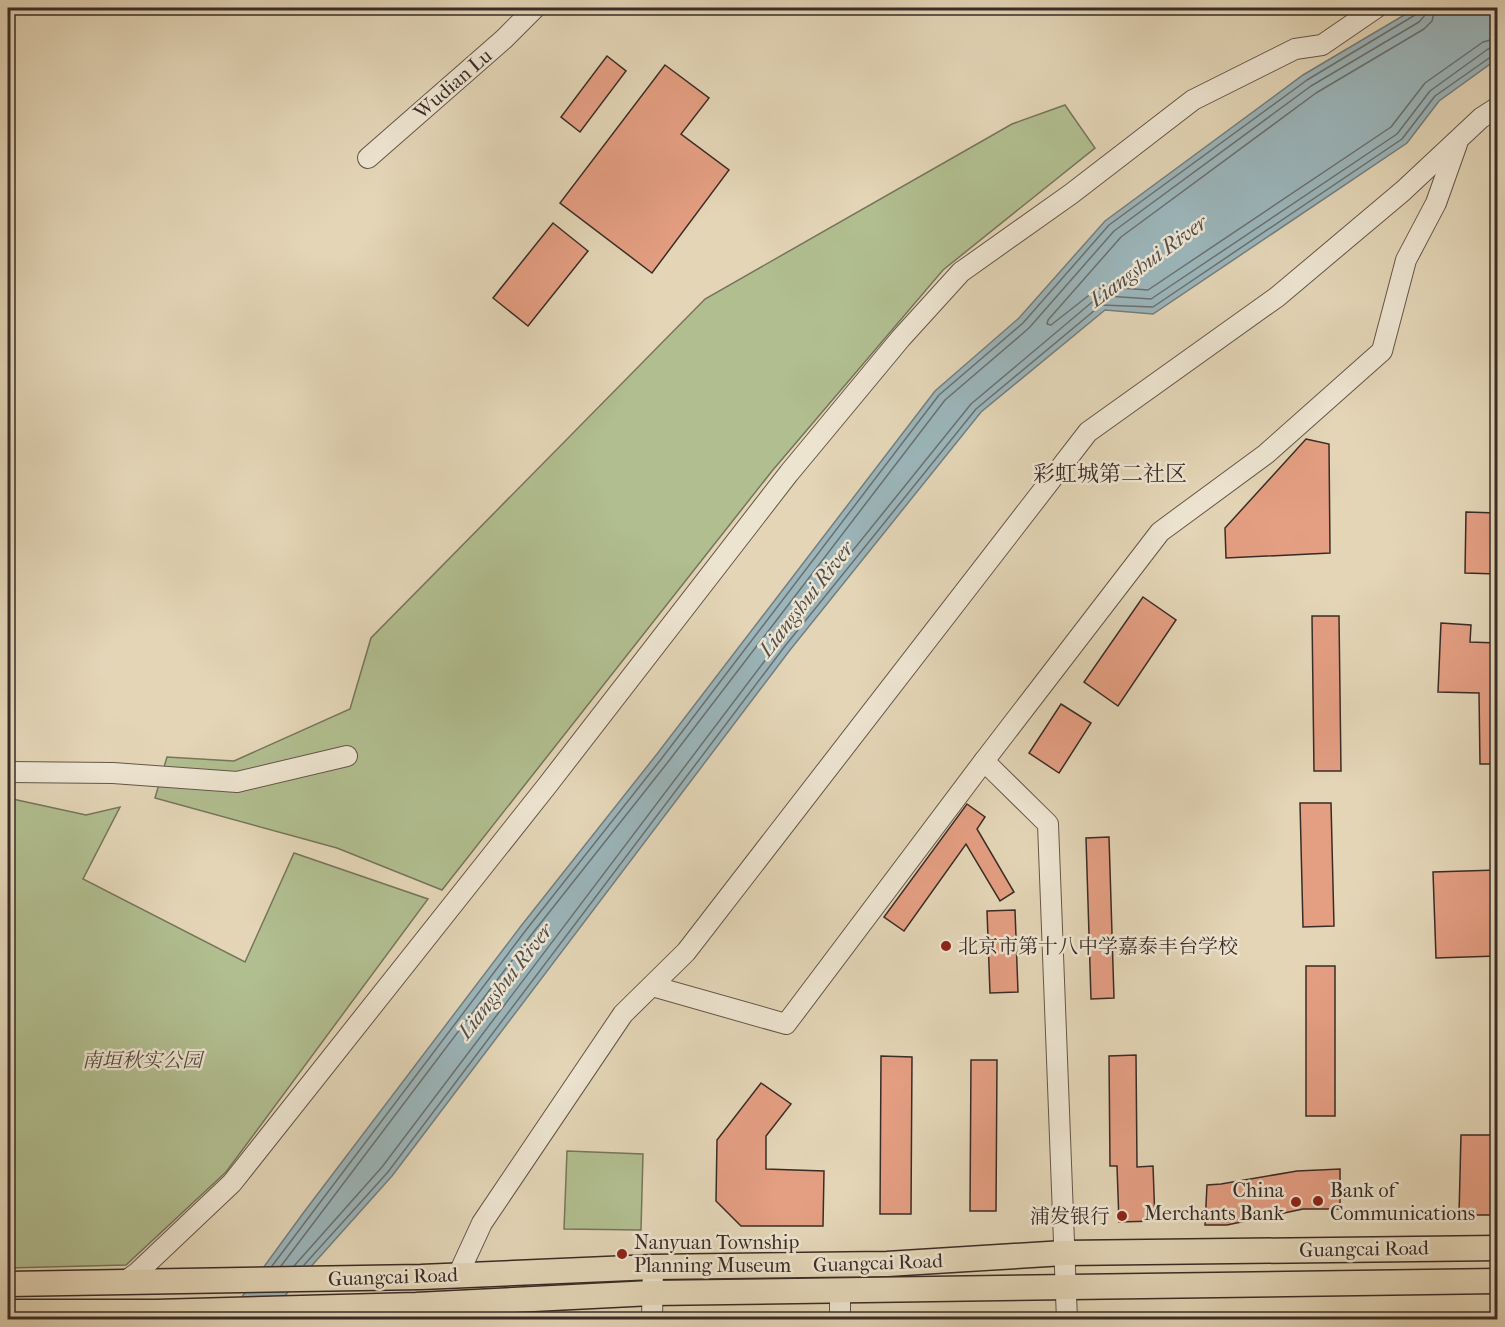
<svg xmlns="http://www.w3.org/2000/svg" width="1505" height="1327" viewBox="0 0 1505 1327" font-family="'IM FELL French Canon','Noto Serif SC',serif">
<rect width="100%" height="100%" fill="#e3d5b6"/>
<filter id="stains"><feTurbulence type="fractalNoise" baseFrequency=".00333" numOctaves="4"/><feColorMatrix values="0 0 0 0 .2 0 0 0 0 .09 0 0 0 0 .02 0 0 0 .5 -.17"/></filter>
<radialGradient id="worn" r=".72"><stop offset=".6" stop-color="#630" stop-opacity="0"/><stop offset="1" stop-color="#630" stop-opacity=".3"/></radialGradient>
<g fill="#b1be90" stroke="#76755b" stroke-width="1.5">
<polygon points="1065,105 1095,148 943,270 772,471 442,890 337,848 155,798 167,757 234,761 350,709 371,638 705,299 1012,124"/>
<polygon points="8,798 86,815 120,807 83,879 245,962 294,853 428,899 226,1172 126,1265 8,1268"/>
<polygon points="567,1151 643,1154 641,1230 564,1229"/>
</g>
<polygon fill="#9bb5ba" stroke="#747e7f" stroke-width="1.5" points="1416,8 1497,8 1497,59 1439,101 1407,143 1153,314 1105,310 981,412 790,650 392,1176 264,1319 225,1320 304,1212 521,926 657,754 935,391 1019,318 1105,221 1303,75"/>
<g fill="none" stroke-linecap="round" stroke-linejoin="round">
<g stroke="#6a7070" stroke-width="1.5">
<polyline points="1435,8 1432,21 1424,29 1316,93 1121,237 1048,320 1047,324 1051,325 1097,289 1106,287 1148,290 1391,127 1425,83 1483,42 1498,38"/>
<polyline points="304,1265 388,1172 785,646 976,409 1101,305 1153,307 1402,139 1435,96 1492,56 1498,55"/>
<polyline points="272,1266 526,930 662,758 939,395 1023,323 1109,225 1307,80 1415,15 1418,8"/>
<polyline points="281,1266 532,934 668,762 945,400 1029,328 1114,231 1311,86 1419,22 1425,15 1426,8"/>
<polyline points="294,1266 382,1167 779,642 971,404 1097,298 1106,296 1151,299 1397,134 1430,91 1488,49 1498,47"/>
</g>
</g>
<g fill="#e49e82" stroke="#3a2c26" stroke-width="1.5">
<polygon points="607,56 626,71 580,132 561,117"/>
<polygon points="665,65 709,98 681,134 729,170 652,273 560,203"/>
<polygon points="553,223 588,251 528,326 493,298"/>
<polygon points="1306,439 1329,444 1330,553 1226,558 1225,528"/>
<polygon points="1466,512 1497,513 1497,574 1465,573"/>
<polygon points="1143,597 1176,620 1118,706 1084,682"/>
<polygon points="1312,616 1339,616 1341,771 1314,771"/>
<polygon points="1441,623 1471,625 1470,642 1497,643 1497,764 1480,764 1479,693 1438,692"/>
<polygon points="1061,704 1091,723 1059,773 1029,753"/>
<polygon points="1300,803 1331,803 1334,926 1303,927"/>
<polygon points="967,804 985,817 977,829 1014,892 1000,901 966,844 904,931 884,917"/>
<polygon points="1109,837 1114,998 1091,999 1086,838"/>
<polygon points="1497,870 1497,956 1436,958 1433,872"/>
<polygon points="1015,910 1018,992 990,993 987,911"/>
<rect x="1306" y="966" width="29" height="150"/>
<polygon points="1136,1055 1137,1167 1153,1166 1155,1221 1119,1222 1117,1166 1110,1166 1109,1056"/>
<polygon points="881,1056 912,1057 911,1214 880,1214"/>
<polygon points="971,1060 997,1060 996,1211 970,1211"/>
<polygon points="761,1083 791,1104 766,1136 766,1169 824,1171 823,1226 741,1226 716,1201 717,1140"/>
<polygon points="1461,1135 1497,1135 1497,1215 1459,1215"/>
<polygon points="1340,1169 1340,1209 1303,1209 1227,1225 1205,1225 1207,1185 1221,1184 1297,1171"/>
</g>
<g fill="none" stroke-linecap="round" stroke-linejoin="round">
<defs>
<g id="minor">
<polyline points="368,158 504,39 535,8"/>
<polyline points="984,761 1048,824 1067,1320"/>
<polyline points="8,772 113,773 237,782 347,756"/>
<polyline points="652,986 786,1024 984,761 1160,532 1266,454 1382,351 1406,260 1436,203 1457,144"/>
<polyline points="458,1275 482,1223 623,1014 686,952 1088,432 1277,297 1403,191 1481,118 1498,107"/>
<polyline points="123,1283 138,1272 232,1183 546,787 789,473 901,338 961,272 1071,194 1193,100 1295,49 1322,45 1376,8"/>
<polyline points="840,1290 840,1320"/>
<polyline points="652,1320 653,1267"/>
</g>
<g id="major">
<polyline points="8,1284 421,1277 653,1267 887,1264 1064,1253 1498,1248"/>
<polyline points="8,1312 156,1312 416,1305 652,1293 1498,1281"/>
</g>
</defs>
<use href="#minor" stroke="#64564a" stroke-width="22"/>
<use href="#major" stroke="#3a2c26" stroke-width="27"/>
<use href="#minor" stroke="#ede4d0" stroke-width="20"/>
<use href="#major" stroke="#e3d5b6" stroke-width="24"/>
</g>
<g fill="#8f2418" stroke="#ede4d0" stroke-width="2">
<circle cx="946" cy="946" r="6"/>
<circle cx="1318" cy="1201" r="6"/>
<circle cx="1296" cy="1202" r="6"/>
<circle cx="1122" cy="1216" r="6"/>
<circle cx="622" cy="1254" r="6"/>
</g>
<g text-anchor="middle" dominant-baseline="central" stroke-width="5" stroke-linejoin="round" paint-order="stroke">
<g font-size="20" fill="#3a2c26" stroke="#ede4d0">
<text transform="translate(453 84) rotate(-41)">Wudian Lu</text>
<text transform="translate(1364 1249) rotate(-1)">Guangcai Road</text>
<text transform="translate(878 1263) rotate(-2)">Guangcai Road</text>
<text transform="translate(393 1277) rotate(-2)">Guangcai Road</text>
</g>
<g font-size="20" fill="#3a2c26" stroke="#ede4d0" text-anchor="start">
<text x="958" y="946">北京市第十八中学嘉泰丰台学校</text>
<text x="1284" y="1190" text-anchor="end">China<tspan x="1284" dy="23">Merchants Bank</tspan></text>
<text x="1330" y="1190">Bank of<tspan x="1330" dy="23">Communications</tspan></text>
<text x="1110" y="1216" text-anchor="end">浦发银行</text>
<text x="634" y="1242">Nanyuan Township<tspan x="634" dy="23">Planning Museum</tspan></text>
</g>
<g font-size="20" font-style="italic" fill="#52493b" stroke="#ede4d0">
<text x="142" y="1060">南垣秋实公园</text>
</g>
<g font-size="21" font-style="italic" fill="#524e4b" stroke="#ede4d0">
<text transform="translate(1148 261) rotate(-36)">Liangshui River</text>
<text transform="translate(806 599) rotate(-52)">Liangshui River</text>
<text transform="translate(505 981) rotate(-52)">Liangshui River</text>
</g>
<g font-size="22" fill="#3a2c26" stroke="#ede4d0">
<text x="1110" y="474">彩虹城第二社区</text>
</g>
</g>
<rect width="1505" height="1327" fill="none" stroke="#e3d5b6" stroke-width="30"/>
<rect x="9" y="9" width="1487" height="1309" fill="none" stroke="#3a2c26" stroke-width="3"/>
<rect x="15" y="15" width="1475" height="1297" fill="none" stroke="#3a2c26" stroke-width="1.5"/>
<rect width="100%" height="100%" filter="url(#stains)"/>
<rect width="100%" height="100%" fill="url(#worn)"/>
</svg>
